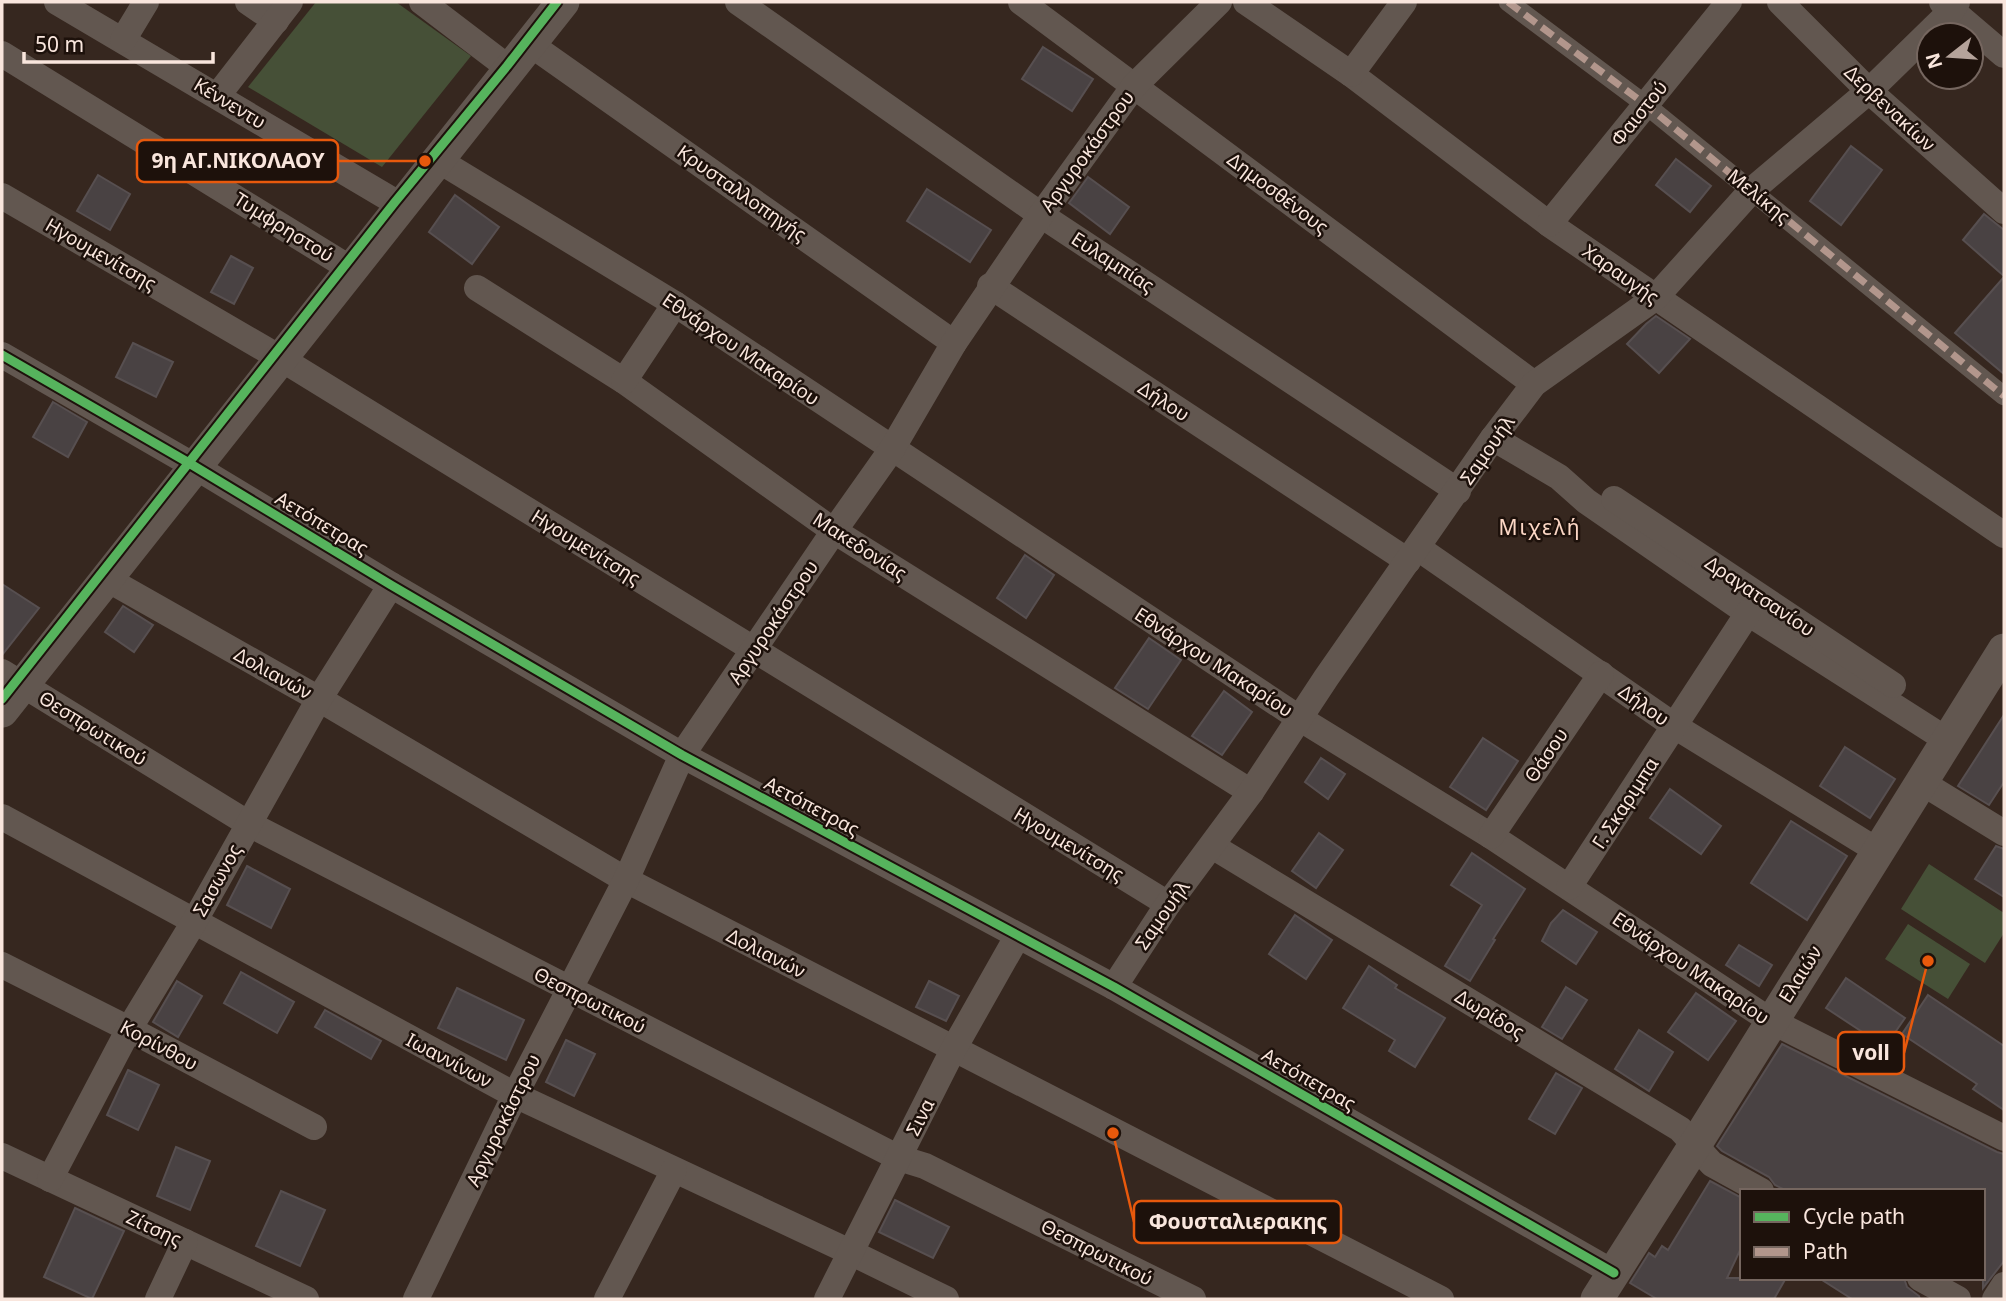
<svg xmlns="http://www.w3.org/2000/svg" width="2006" height="1301" viewBox="0 0 2006 1301" font-family="'Noto Sans',sans-serif">
<rect width="100%" height="100%" fill="#36271f"/>
<g fill="#465037">
<polygon points="316,2 396,2 471,56 382,167 248,87"/>
<polygon points="1929,864 2004,913 2004,933 1985,963 1901,909"/>
<polygon points="1908,924 1970,964 1948,999 1885,959"/>
</g>
<g fill="#494243" stroke="#574f50" stroke-width="2">
<polygon points="1043,47 1093,79 1072,111 1022,79"/>
<polygon points="1851,146 1882,170 1841,225 1810,201"/>
<polygon points="1676,159 1711,186 1690,212 1656,185"/>
<polygon points="98,175 130,194 110,230 77,211"/>
<polygon points="1088,177 1129,207 1110,234 1069,203"/>
<polygon points="927,189 991,230 970,262 907,221"/>
<polygon points="455,195 499,227 472,264 429,232"/>
<polygon points="1984,214 2004,230 2004,276 1963,240"/>
<polygon points="231,256 253,268 234,304 211,292"/>
<polygon points="2004,277 2004,374 1955,333"/>
<polygon points="1656,316 1690,339 1659,373 1627,344 1646,324"/>
<polygon points="133,343 173,362 156,397 116,377"/>
<polygon points="53,402 87,422 68,457 33,437"/>
<polygon points="1025,555 1054,575 1026,618 997,598"/>
<polygon points="2,584 39,608 2,655"/>
<polygon points="123,606 153,625 134,652 105,632"/>
<polygon points="1149,638 1181,660 1148,709 1115,688"/>
<polygon points="1224,691 1252,712 1222,755 1192,736"/>
<polygon points="2004,715 2004,782 1989,805 1958,786"/>
<polygon points="1483,738 1518,761 1486,810 1450,787"/>
<polygon points="1845,747 1895,779 1870,818 1820,786"/>
<polygon points="1321,758 1345,774 1328,799 1305,782"/>
<polygon points="1670,789 1721,826 1701,854 1650,818"/>
<polygon points="1791,821 1847,856 1807,920 1751,883"/>
<polygon points="1319,833 1343,850 1316,888 1292,871"/>
<polygon points="1996,846 2004,849 2004,897 1975,879"/>
<polygon points="1472,853 1525,889 1493,939 1495,940 1470,981 1445,966 1482,905 1451,885"/>
<polygon points="247,866 290,889 271,928 227,905"/>
<polygon points="1563,910 1597,932 1576,964 1542,941 1551,923"/>
<polygon points="1295,915 1332,940 1306,979 1269,954"/>
<polygon points="1739,945 1772,965 1759,986 1726,965"/>
<polygon points="1369,966 1397,985 1395,988 1445,1018 1415,1067 1389,1051 1395,1040 1343,1008"/>
<polygon points="241,972 294,1002 277,1033 224,1003"/>
<polygon points="1846,978 1905,1018 1885,1047 1826,1008"/>
<polygon points="177,981 202,996 178,1037 153,1022"/>
<polygon points="929,981 959,996 946,1021 916,1007"/>
<polygon points="1566,987 1587,1000 1562,1039 1542,1027"/>
<polygon points="457,988 524,1020 506,1060 438,1028"/>
<polygon points="1696,993 1736,1021 1708,1060 1668,1032"/>
<polygon points="1928,995 2004,1046 2004,1110 1973,1089 1977,1084 1902,1034"/>
<polygon points="325,1010 381,1041 371,1059 315,1027"/>
<polygon points="1639,1030 1673,1052 1649,1091 1615,1069"/>
<polygon points="566,1040 595,1054 574,1096 546,1082"/>
<polygon points="1782,1044 1997,1152 2004,1154 2004,1261 1983,1288 1983,1191 1787,1191 1775,1185 1769,1177 1722,1151 1717,1146"/>
<polygon points="128,1070 159,1085 138,1130 107,1115"/>
<polygon points="1556,1073 1582,1088 1555,1134 1529,1119"/>
<polygon points="176,1147 210,1161 190,1210 157,1196"/>
<polygon points="1710,1181 1742,1198 1742,1246 1727,1278 1786,1278 1774,1299 1657,1299 1630,1283 1649,1253 1655,1257 1662,1246 1668,1250"/>
<polygon points="281,1191 325,1210 300,1266 256,1246"/>
<polygon points="895,1200 949,1227 933,1258 879,1232"/>
<polygon points="75,1208 124,1231 92,1299 44,1277"/>
<polygon points="1819,1278 1904,1278 1907,1287 1919,1296 1920,1299 1852,1299"/>
</g>
<g fill="none" stroke-linecap="round" stroke-linejoin="round">
<polyline stroke="#625750" stroke-width="19" points="1508,2 1646,105 2004,396"/>
<g stroke="#625750" stroke-width="26">
<polyline points="57,2 402,206"/>
<polyline points="248,2 276,21"/>
<polyline points="422,2 510,69"/>
<polyline points="738,2 1041,215 1458,491"/>
<polyline points="1021,2 1534,384"/>
<polyline points="1246,2 1351,74 1549,224 2004,535"/>
<polyline points="1780,2 1869,91 2004,211"/>
<polyline points="1942,2 2004,55"/>
<polyline points="123,40 146,2"/>
<polyline points="530,44 954,343"/>
<polyline points="2,54 351,269"/>
<polyline points="1351,74 1404,2"/>
<polyline points="218,95 290,2"/>
<polyline points="438,160 675,304 1299,718 1491,836 1771,1021 2004,1138"/>
<polyline points="2,196 275,355 1168,904"/>
<polyline points="1549,224 1729,2"/>
<polyline points="990,286 1408,561"/>
<polyline points="477,288 624,381 834,531 1251,792"/>
<polyline points="2,355 189,463 391,585 682,755 1114,987 1614,1273"/>
<polyline points="624,381 675,304"/>
<polyline points="1493,438 1559,477 1586,501 1748,613 1947,740"/>
<polyline points="1614,499 1893,685"/>
<polyline points="1418,548 1676,727 1878,851"/>
<polyline points="107,579 319,699 626,880 1441,1299"/>
<polyline points="2,672 249,824 899,1158 925,1166 1193,1299"/>
<polyline points="1921,782 2004,833"/>
<polyline points="2,817 515,1095 850,1252 946,1299"/>
<polyline points="1491,836 1601,674"/>
<polyline points="1212,846 1680,1129 1712,1164 1761,1191"/>
<polyline points="1569,887 1748,613"/>
<polyline points="2,965 129,1029 314,1127"/>
<polyline points="1114,987 1168,904 1251,792 1326,678 1493,438 1534,384 1655,298 1752,190 1869,91 1952,10 1957,2"/>
<polyline points="2,1156 306,1299"/>
<polyline points="50,1179 129,1029 194,922 319,699 391,585"/>
<polyline points="1920,1278 1958,1299"/>
<polyline points="158,1299 185,1242"/>
<polyline points="416,1299 515,1095 626,880 682,755 834,531 892,449 954,343 1041,215 1134,86 1219,2"/>
<polyline points="607,1299 674,1170"/>
<polyline points="827,1299 953,1050 1017,937"/>
<polyline points="1995,1299 2004,1285"/>
</g>
<g stroke="#625750" stroke-width="33">
<polyline points="2,711 563,2"/>
<polyline points="1597,1299 1695,1145 2004,650"/>
</g>
<polyline stroke="#b2968c" stroke-width="7" stroke-dasharray="14 7" stroke-linecap="butt" points="1508,2 1646,105 2004,396"/>
<defs>
<g id="cycleway">
<polyline points="2,355 189,463 391,585 682,755 1114,987 1614,1273"/>
<polyline points="2,699 395,202 507,66 557,2"/>
</g>
</defs>
<use href="#cycleway" stroke="#1d110b" stroke-width="13"/>
<use href="#cycleway" stroke="#56b35d" stroke-width="9"/>
</g>
<g text-anchor="middle" dominant-baseline="central" stroke-width="5" stroke-linejoin="round" paint-order="stroke">
<g font-size="19" fill="#f9e6dd" stroke="#1d110b">
<text transform="translate(230 103) rotate(31)">Κέννεντυ</text>
<text transform="translate(1890 108) rotate(43)">Δερβενακίων</text>
<text transform="translate(1639 113) rotate(-51)">Φαιστού</text>
<text transform="translate(1087 151) rotate(-54)">Αργυροκάστρου</text>
<text transform="translate(742 193) rotate(35)">Κρυσταλλοπηγής</text>
<text transform="translate(1278 193) rotate(37)">Δημοσθένους</text>
<text transform="translate(1759 196) rotate(39)">Μελίκης</text>
<text transform="translate(284 227) rotate(32)">Τυμφρηστού</text>
<text transform="translate(101 254) rotate(30)">Ηγουμενίτσης</text>
<text transform="translate(1113 262) rotate(33)">Ευλαμπίας</text>
<text transform="translate(1621 274) rotate(35)">Χαραυγής</text>
<text transform="translate(741 349) rotate(34)">Εθνάρχου Μακαρίου</text>
<text transform="translate(1164 401) rotate(33)">Δήλου</text>
<text transform="translate(1487 450) rotate(-55)">Σαμουήλ</text>
<text transform="translate(322 523) rotate(31)">Αετόπετρας</text>
<text transform="translate(860 546) rotate(33)">Μακεδονίας</text>
<text transform="translate(586 547) rotate(32)">Ηγουμενίτσης</text>
<text transform="translate(1760 596) rotate(34)">Δραγατσανίου</text>
<text transform="translate(773 622) rotate(-56)">Αργυροκάστρου</text>
<text transform="translate(1214 662) rotate(33)">Εθνάρχου Μακαρίου</text>
<text transform="translate(273 673) rotate(29)">Δολιανών</text>
<text transform="translate(1644 705) rotate(35)">Δήλου</text>
<text transform="translate(93 728) rotate(32)">Θεσπρωτικού</text>
<text transform="translate(1546 755) rotate(-56)">Θάσου</text>
<text transform="translate(1625 803) rotate(-57)">Γ. Σκαριμπα</text>
<text transform="translate(812 806) rotate(28)">Αετόπετρας</text>
<text transform="translate(1069 844) rotate(31)">Ηγουμενίτσης</text>
<text transform="translate(217 880) rotate(-61)">Σασωνος</text>
<text transform="translate(1162 915) rotate(-55)">Σαμουήλ</text>
<text transform="translate(766 953) rotate(27)">Δολιανών</text>
<text transform="translate(1691 968) rotate(34)">Εθνάρχου Μακαρίου</text>
<text transform="translate(1800 974) rotate(-58)">Ελαιών</text>
<text transform="translate(590 1000) rotate(27)">Θεσπρωτικού</text>
<text transform="translate(1490 1014) rotate(31)">Δωρίδος</text>
<text transform="translate(159 1045) rotate(28)">Κορίνθου</text>
<text transform="translate(449 1060) rotate(28)">Ιωαννίνων</text>
<text transform="translate(1309 1079) rotate(30)">Αετόπετρας</text>
<text transform="translate(920 1117) rotate(-63)">Σινα</text>
<text transform="translate(503 1120) rotate(-64)">Αργυροκάστρου</text>
<text transform="translate(154 1228) rotate(25)">Ζίτσης</text>
<text transform="translate(1097 1252) rotate(27)">Θεσπρωτικού</text>
</g>
<g font-size="21" letter-spacing="2" fill="#fcd7c5" stroke="#1d110b">
<text x="1540" y="527">Μιχελή</text>
</g>
</g>
<path fill="none" stroke="#e8590c" stroke-width="2.5" d="M425 161L338 161M1928 961L1904 1053M1113 1133L1134 1222"/>
<g fill="#e8590c" stroke="#1d110b" stroke-width="2.5">
<circle cx="425" cy="161" r="7"/>
<circle cx="1928" cy="961" r="7"/>
<circle cx="1113" cy="1133" r="7"/>
</g>
<g fill="#1d110b" stroke="#e8590c" stroke-width="2.5">
<rect x="137" y="140" width="201" height="42" rx="7"/>
<rect x="1838" y="1032" width="66" height="42" rx="7"/>
<rect x="1134" y="1201" width="207" height="42" rx="7"/>
</g>
<g font-size="21" text-anchor="middle" font-weight="bold" fill="#f9e6dd">
<text x="238" y="168">9η ΑΓ.ΝΙΚΟΛΑΟΥ</text>
<text x="1871" y="1060">voll</text>
<text x="1238" y="1229">Φουσταλιερακης</text>
</g>
<rect width="2006" height="1301" fill="none" stroke="#f9e6dd" stroke-width="7"/>
<rect x="1740" y="1189" width="245" height="91" fill="#1d110b" stroke="#75665f" stroke-width="2"/>
<rect x="1754" y="1212" width="35" height="10" fill="#56b35d" stroke="#75665f" stroke-width="2"/>
<text x="1803" y="1224" font-size="21" fill="#f9e6dd">Cycle path</text>
<rect x="1754" y="1247" width="35" height="10" fill="#b2968c" stroke="#75665f" stroke-width="2"/>
<text x="1803" y="1259" font-size="21" fill="#f9e6dd">Path</text>
<g transform="translate(1950 56) rotate(253)"><circle r="33" fill="#1d110b" stroke="#75665f" stroke-width="2"/>
<path d="M0-5L12 26L0 18L-12 26Z" fill="#b5a39a"/>
<text y="-10" font-size="19" font-weight="bold" text-anchor="middle" fill="#f9e6dd">N</text>
</g>
<path d="M24 52v10h189v-10" fill="none" stroke="#f9e6dd" stroke-width="3.5"/>
<text x="35" y="52" font-size="21" fill="#f9e6dd" stroke="#1d110b" stroke-width="5" paint-order="stroke">50 m</text>
</svg>
